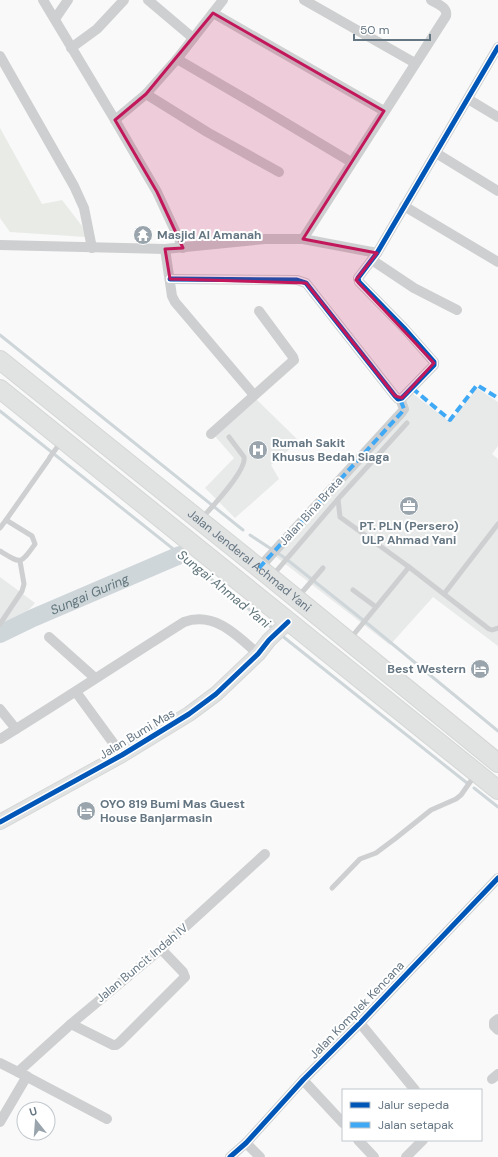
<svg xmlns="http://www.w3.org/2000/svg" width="498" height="1157" viewBox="0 0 498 1157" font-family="'DM Sans',sans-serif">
<rect width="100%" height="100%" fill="#f9f9f9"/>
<g fill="#e8e9e9">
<polygon points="477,388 498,402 498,446 492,454 498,459 498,646 433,597 390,645 275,556 402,415 404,399 412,393 450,422"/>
<polygon points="253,396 299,441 271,465 279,479 235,518 205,488 234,458 214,435"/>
<polygon points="0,577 35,603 0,641"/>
</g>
<polygon fill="#e8ebe6" points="0,128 42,204 62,200 82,226 86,237 10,232 0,218"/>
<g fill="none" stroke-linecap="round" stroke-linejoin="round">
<g stroke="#ced6d9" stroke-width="3">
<polyline points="0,335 243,530"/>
<polyline points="0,411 275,630"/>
<polyline points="250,535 285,558 373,628 498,731"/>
<polyline points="281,635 467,783"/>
<polyline points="474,788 498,807"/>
</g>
<path stroke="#ced6d9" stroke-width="18" id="s1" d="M0,634L33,618L180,555"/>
<defs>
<polyline id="secondary" points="0,822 122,755 189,714 216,694 258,654 269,640 288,622"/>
<g id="highway">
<path id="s2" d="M0,360L259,568L498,763"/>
<polyline points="0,389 498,790"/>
</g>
</defs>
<use href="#secondary" stroke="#d5d6d7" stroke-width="16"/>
<use href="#highway" stroke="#d5d6d6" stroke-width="20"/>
<g stroke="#cecfd0" stroke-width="5">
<polyline points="50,457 61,442"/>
<polyline points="338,499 340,517 409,567 489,629 492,630 498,628"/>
<path d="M202,518C212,507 247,470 244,457L229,437"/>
<polyline points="6,520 49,459"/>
<path d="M0,528L6,520L32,536L35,544C20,565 21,564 0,551"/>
<polyline points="273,575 338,499 407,423"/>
<polyline points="353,590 376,607"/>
<polyline points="444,594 498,524"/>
<polyline points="298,597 323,568"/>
<polyline points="0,624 22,591 24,584 20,561"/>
<polyline points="350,639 409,567"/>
<polyline points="332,888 360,859 376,853 396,838 431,810 456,799 461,795 475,775"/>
</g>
<g stroke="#cecfd0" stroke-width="10">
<polyline points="43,0 115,120"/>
<polyline points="148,0 193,38"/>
<polyline points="304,0 415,63"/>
<polyline points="213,13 384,111"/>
<polyline points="55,19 68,0"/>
<polyline points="71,48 97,29 124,0"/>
<polyline points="0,56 74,186 84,208 92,248"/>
<polyline points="177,59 261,108 351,162"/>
<polyline points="146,94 207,132 279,172"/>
<polyline points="468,99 498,117"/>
<polyline points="436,153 498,191"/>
<polyline points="404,206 498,262"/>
<path d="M303,239L446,16C448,7 437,4 431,0"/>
<polyline points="0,245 165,249 265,239 303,239 377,253"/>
<polyline points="183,248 157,192 115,120 146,94 177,59 223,0"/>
<polyline points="165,249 172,296 175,302 254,395"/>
<polyline points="372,260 414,288 457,310"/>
<polyline points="170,279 297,280 306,283 395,396 398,399 402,398 434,365 434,362 404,328 359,282 358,278 377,253 498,47"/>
<polyline points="211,434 294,360 293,357 259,311"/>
<polyline points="259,568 402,412 404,409 400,399"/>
<polyline points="49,637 95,678"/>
<polyline points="76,692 122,755"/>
<polyline points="0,709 16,729"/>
<path d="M0,739C62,701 122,661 184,622C214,611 237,635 258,654"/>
<polyline points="498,1019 494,1022 494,1026 498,1030"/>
<polyline points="360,1023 415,1090"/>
<polyline points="71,1024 113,1045 116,1045 120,1042 185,977 183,972 161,949"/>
<polyline points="0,1063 18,1072 107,1119"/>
<polyline points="18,1072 71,1024 161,949 265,854"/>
<polyline points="492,1079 498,1074"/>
<polyline points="303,1080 343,1123"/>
<polyline points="0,1122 27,1076"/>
<polyline points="358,1140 374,1157"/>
<polyline points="246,1143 260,1157"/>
<polyline points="230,1157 246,1143 303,1080 360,1023 498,878"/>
<polyline points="406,1157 423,1140"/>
</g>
<use href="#secondary" stroke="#e1e2e2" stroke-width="14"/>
<use href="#highway" stroke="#e1e2e2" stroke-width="18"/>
<g stroke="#3fa9f5" stroke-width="4" stroke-dasharray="8 4" stroke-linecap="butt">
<polyline points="412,388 450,420 477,385 498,398"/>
<polyline points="259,568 402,412 404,409 400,399 402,398"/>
</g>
<defs>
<g id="cycleway">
<polyline points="170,279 297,280 306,283 395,396 398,399 402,398 434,365 434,362 404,328 359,282 358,278 377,253 498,47"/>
<polyline points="0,822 122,755 189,714 216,694 258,654 269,640 288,622"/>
<polyline points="230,1157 246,1143 303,1080 360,1023 498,878"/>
</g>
</defs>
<use href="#cycleway" stroke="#fff" stroke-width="8"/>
<use href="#cycleway" stroke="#0057b8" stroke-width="5"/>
</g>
<path fill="#c2185b" fill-opacity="0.2" stroke="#c2185b" stroke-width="3" stroke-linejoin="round" d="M213,13L384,111L303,239L377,253L356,280L434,363L402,398L395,396L306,283L170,279L165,249L183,248L157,192L115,120L146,94Z"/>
<defs>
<symbol id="temple-disc" viewBox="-11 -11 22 22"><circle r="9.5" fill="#99a4ac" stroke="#fff"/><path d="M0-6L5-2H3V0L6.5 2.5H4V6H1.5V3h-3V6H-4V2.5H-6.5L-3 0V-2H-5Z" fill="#fff"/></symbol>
<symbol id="hospital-disc" viewBox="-11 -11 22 22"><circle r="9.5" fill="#99a4ac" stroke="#fff"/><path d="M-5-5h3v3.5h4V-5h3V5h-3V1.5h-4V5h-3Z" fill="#fff"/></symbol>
<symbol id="office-disc" viewBox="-11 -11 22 22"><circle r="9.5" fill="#99a4ac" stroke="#fff"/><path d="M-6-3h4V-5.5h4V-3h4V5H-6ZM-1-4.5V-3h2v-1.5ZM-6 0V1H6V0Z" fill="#fff"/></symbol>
<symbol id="hotel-disc" viewBox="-11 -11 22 22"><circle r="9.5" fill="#99a4ac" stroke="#fff"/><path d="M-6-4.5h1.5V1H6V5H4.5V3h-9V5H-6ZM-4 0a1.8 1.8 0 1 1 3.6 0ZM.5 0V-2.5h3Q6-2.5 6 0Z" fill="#fff"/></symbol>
</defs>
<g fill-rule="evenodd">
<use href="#temple-disc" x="132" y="224" width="22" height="22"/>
<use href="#hospital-disc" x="247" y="439" width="22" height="22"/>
<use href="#office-disc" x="398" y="495" width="22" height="22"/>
<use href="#hotel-disc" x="469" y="658" width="22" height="22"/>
<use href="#hotel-disc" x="75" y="800" width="22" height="22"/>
</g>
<g text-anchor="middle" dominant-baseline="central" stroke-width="4" stroke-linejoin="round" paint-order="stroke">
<g font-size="12" font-weight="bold" fill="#657683" stroke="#fff" text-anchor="start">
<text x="157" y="235">Masjid Al Amanah</text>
<text x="272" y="443">Rumah Sakit<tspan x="272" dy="14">Khusus Bedah Siaga</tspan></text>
<text x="409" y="526" text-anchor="middle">PT. PLN (Persero)<tspan x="409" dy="14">ULP Ahmad Yani</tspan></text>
<text x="466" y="669" text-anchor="end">Best Western</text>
<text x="100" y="804">OYO 819 Bumi Mas Guest<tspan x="100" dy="14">House Banjarmasin</tspan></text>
</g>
<g font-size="12" fill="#657683" stroke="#fff">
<text transform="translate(311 511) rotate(-48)">Jalan Bina Brata</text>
<text stroke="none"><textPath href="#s2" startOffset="320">Jalan Jenderal Achmad Yani</textPath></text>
<text transform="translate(137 734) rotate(-31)">Jalan Bumi Mas</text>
<text transform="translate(142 963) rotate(-40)">Jalan Buncit Indah IV</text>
<text transform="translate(357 1010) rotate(-46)">Jalan Komplek Kencana</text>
</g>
<g font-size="13" font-style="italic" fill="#60757c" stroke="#fff">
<text transform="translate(224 589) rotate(39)">Sungai Ahmad Yani</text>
<text stroke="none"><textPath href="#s1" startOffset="98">Sungai Guring</textPath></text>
</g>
</g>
<rect x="342" y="1089" width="140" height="52" fill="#ffffff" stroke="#c1c8cd"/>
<rect x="350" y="1102" width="20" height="6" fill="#0057b8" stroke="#c1c8cd"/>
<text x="378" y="1109" font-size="12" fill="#657683">Jalur sepeda</text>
<rect x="350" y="1122" width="20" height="6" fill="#3fa9f5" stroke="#c1c8cd"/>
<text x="378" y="1129" font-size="12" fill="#657683">Jalan setapak</text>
<g transform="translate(36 1121) rotate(343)"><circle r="19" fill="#ffffff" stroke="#c1c8cd"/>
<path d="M0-3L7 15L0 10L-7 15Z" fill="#99a4ac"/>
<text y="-6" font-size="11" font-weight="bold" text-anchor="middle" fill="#657683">U</text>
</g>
<path d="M354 34v6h76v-6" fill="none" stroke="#657683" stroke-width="2"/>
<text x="360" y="34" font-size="12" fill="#657683" stroke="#ffffff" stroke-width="3" paint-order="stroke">50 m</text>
</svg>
